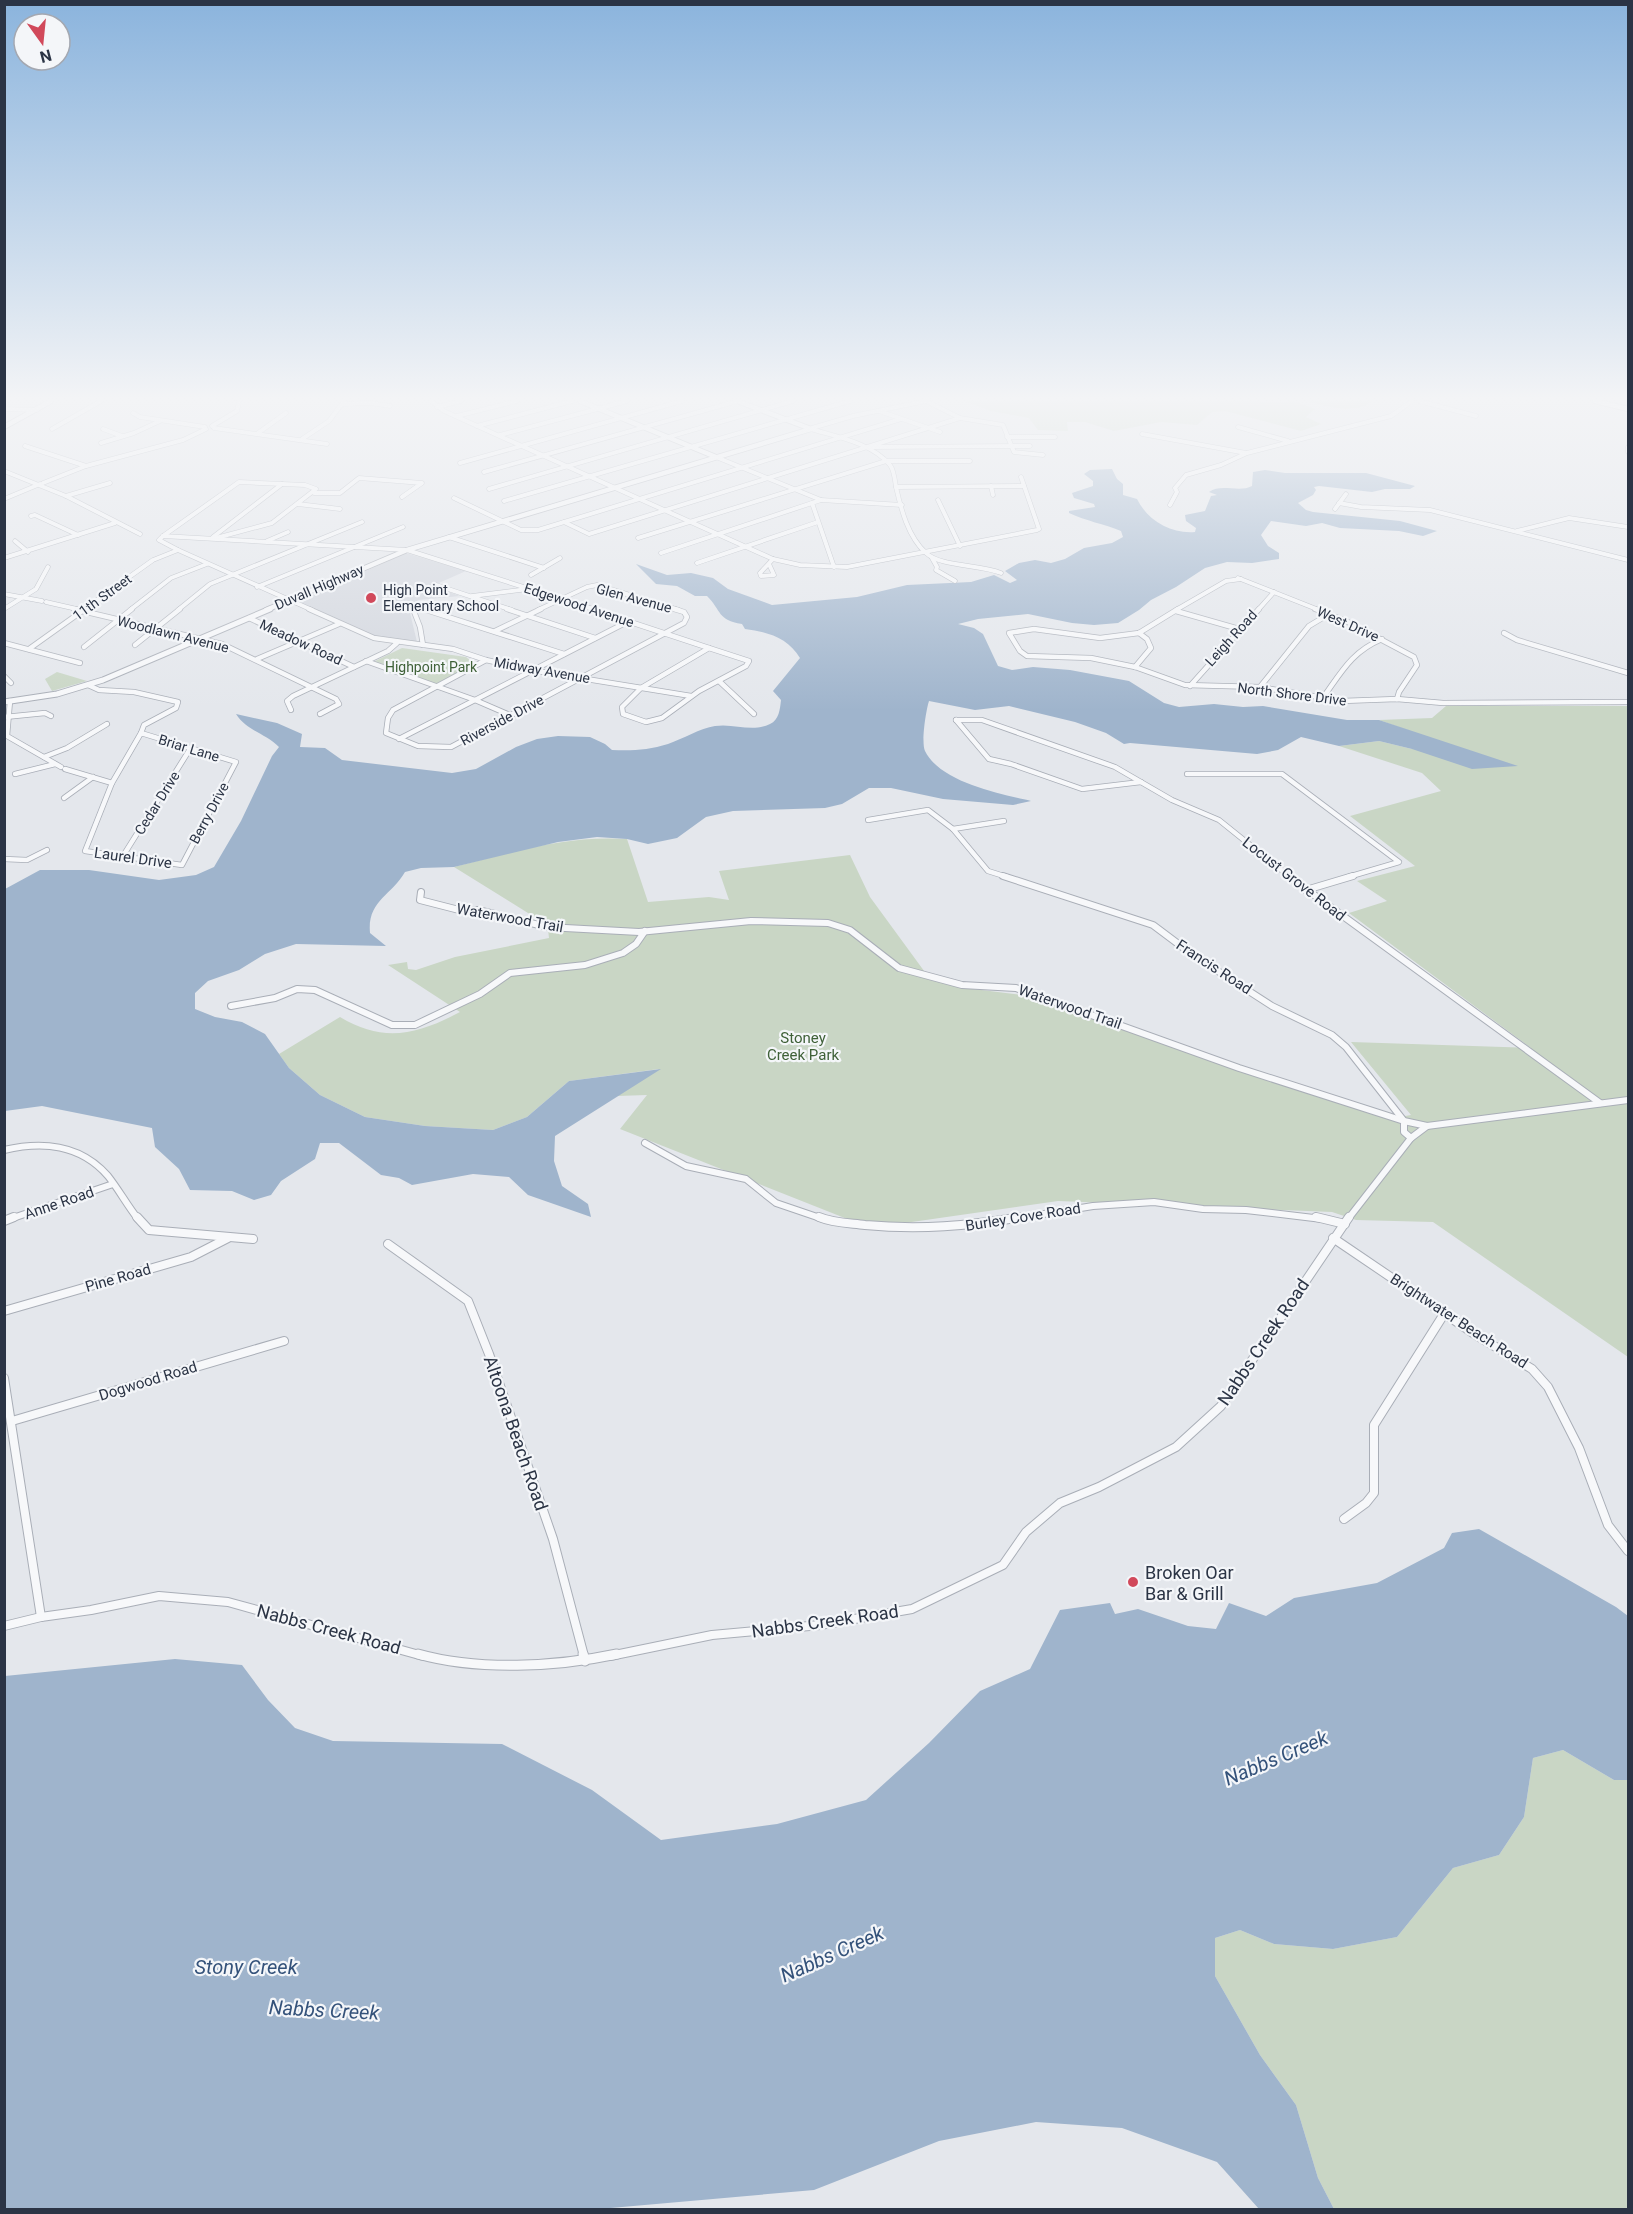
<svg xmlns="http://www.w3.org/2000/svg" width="1633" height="2214" viewBox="0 0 1633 2214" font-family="Roboto,sans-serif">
<rect width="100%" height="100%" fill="#e4e7ec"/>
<polygon fill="#d2d6de" points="406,553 466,571 432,586 460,596 418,600 419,605 404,607 404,611 410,613 417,642 391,641 369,635 297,602"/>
<g fill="#c9d6c5">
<polygon points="965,401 1258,401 1274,403 1293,401 1315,409 1306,417 1321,424 1301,431 1225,411 1212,412 1197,425 1161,422 1114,431 1085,422 1067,422 1068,431 1038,430 1029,418 991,411"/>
<path d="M1309,401H1373C1355,414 1329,408 1309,401Z"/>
<polygon points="402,648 466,657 471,661 467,669 433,685 371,663"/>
<polygon points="57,672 87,681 52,691 45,679"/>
<path d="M1446,706H1628V1357L1433,1222L1356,1220L1332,1212L1058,1201L870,1228L620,1129L647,1095L617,1096L659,1069L569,1081L527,1117L493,1130L425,1126L365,1117L320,1095L289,1068L279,1054L340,1017C383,1043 417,1035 460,1012L388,965L407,962L408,969L416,970L455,957L549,938L548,929L552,928L454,867C511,852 567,835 627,839L648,902L709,897L729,900L719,871L850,855L870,897L927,975L957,987L1054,999L1146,1035L1399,1117L1411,1115L1351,1042L1531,1048L1349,913L1387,901L1357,881L1415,866L1350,816L1441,791L1422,773L1339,746L1379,741L1412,749L1446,744L1379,720L1432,718Z"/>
<polygon points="1563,1750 1614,1780 1628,1780 1628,2209 1334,2209 1318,2178 1296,2105 1260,2055 1215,1976 1215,1938 1240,1930 1274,1944 1333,1949 1397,1937 1453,1868 1499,1855 1524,1817 1533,1758"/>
</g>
<g fill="#9fb4cc">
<path d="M1112,469L1117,479L1123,484V495L1137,499C1148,521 1171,534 1195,532L1196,528L1186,521L1185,515L1205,511L1211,496L1217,495L1209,492C1221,483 1239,493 1252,486L1253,472L1265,470L1285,473H1366L1415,486L1410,489H1385L1372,492L1319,486L1314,487L1316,490L1313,495L1298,503L1306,510L1313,512L1400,521L1437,531L1423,536L1399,531L1340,528L1322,523L1306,526L1271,521L1261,535L1268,546L1279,553V559L1252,563L1227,562L1205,568L1176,587L1151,600L1139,610L1118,623L1094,625L1072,623L1028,614L978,619L958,624L974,628L983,634L998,666L1012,670L1033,667L1070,670L1129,681L1164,703L1179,707L1214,704L1243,707L1263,706L1347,720H1379L1518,766L1472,769L1412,749L1379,741L1339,746L1301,737L1278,750L1257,754L1130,743L1124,744L1106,733L1075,722L1009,706L975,710L929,701C926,710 921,743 925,751C940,782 1000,794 1031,801L1013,805L943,799L891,788H869L842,804L825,808L733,811L706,817L677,838L648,844L627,839L597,837L558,842L454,867L421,868L405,872C391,896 367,901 370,933L386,946L296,944L265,954L239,970L208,981L195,993V1009L215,1017L242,1022L265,1034L289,1068L320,1095L365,1117L425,1126L493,1130L527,1117L569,1081L661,1069L555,1136L554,1161L562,1186L588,1204L591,1217L528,1195L509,1177L473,1174L412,1185L399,1178L381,1175L339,1143H320L315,1159L281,1181L271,1195L254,1200L232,1191L190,1190L179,1169L155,1147L152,1128L42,1106L5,1111V889L40,870H89L159,880L196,875L214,867L241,821L272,756L279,747C265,733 247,731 236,714L277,723L302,734L300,747L325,748L342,760L452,773L476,769L516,747L537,739L558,736L590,737L605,744L612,750C632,751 649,750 668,744C683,739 700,728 715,726C735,723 751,733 770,724C779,720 780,709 781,700L773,691L800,658C788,638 768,632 745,629L742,624C717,620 722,611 707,596H695L677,586L656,584L636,564L667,575L691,573L713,578L728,589L772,605L857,597L907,585L971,582L994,575L1010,583L1017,580L1005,571L1019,563L1035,560L1051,563L1065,559L1084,548L1112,543L1123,537L1121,531C1104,524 1086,521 1069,513V511L1095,507L1094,504L1074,498L1072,493L1093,486V481L1084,474L1090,470Z"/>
<polygon points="1479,1529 1616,1607 1628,1616 1628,1780 1614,1780 1563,1750 1533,1758 1524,1817 1499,1855 1453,1868 1397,1937 1333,1949 1274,1944 1240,1930 1215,1938 1215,1976 1260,2055 1296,2105 1318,2178 1334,2209 1259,2209 1217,2162 1122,2128 1036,2122 939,2141 814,2190 588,2210 5,2209 5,1676 175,1659 242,1665 268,1700 295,1728 333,1741 502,1744 592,1790 661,1840 777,1824 866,1800 929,1743 980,1691 1030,1669 1060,1610 1110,1603 1115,1614 1138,1609 1188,1626 1216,1629 1229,1603 1266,1616 1294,1598 1377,1583 1444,1548 1452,1533"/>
</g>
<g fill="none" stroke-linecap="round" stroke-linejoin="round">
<defs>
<g id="minor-far4">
<polyline points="431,401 444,411 773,559 800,565 847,567 1037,530 1039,529 1021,477"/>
<polyline points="1419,401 1476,416"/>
<polyline points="344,404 371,403 390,406"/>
<polyline points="437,407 461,401"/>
<polyline points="4,409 37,410"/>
<polyline points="879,411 940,432"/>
<polyline points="133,413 140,417 205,427"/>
<polyline points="457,416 517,401"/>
<polyline points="212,426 237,411 239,401"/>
<polyline points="477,426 572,401"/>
<polyline points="1238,427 1288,441"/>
<polyline points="214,428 327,444"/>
<polyline points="812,428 853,416 926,401 960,418 1003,425 1014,452 1043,455"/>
<polyline points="52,429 101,401"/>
<polyline points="103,429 122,436"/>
<path d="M811,429C837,437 872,443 890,465C894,470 895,480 896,487C901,509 908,537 926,553C941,567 979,564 1001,573"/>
<polyline points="258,433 286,413"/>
<polyline points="1142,434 1246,453"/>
<polyline points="500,435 627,401"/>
<polyline points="1007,437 1055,437"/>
<polyline points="302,439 329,421 344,401"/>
<polyline points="101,443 134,433 160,421"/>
<polyline points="25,446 86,466"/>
<polyline points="872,447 1030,446"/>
<polyline points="1628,447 1628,452"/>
<polyline points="716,457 821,500"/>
<polyline points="460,463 682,401"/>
<polyline points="4,471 66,496 140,534"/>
<polyline points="484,472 738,401"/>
<polyline points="43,483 86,466 183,440 206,429"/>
<polyline points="991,486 993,495"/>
<polyline points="896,487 1024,486"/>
<polyline points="489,489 793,401"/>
<polyline points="314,493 340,493 359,478 422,483 402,497"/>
<polyline points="66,496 110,483"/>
<polyline points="454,498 521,530 538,530 901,419"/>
<polyline points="4,499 40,484"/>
<polyline points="938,500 960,546"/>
<polyline points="504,501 850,401"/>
<polyline points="812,503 834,567"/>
<polyline points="1339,503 1361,507 1430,510 1628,560"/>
<polyline points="298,504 340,509"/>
<polyline points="1170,505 1177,492 1175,488 1186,475 1221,465 1247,453 1391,416 1412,401"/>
<polyline points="1335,509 1346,494"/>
<polyline points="31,516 35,515 78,535"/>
<polyline points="564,522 589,534 960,418"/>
<polyline points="1517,531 1569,518 1628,527"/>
<polyline points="163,536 407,550 596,610"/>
<polyline points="163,536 159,540 178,550 312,610"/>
<polyline points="163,536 239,482 305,485 316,489 272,523 216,538"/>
<polyline points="213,537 282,484"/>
<polyline points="449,537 544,568"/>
<polyline points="638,538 886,461 970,461"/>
<polyline points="15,541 28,552"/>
<polyline points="267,541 288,532"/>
<polyline points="661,553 821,500 902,505"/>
<polyline points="4,558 115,523"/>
<polyline points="932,558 937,567 936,570 955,581"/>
<polyline points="697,563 818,522"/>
<polyline points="769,564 774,575 761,576 760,573 773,559"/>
<polyline points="531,575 560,558"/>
<polyline points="1238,578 1319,610"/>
<polyline points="436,585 512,610"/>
<polyline points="257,587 403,527"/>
<polyline points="4,594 42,601"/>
<polyline points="472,596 528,589"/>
<polyline points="46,602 81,610"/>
<polyline points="411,605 428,610"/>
<polyline points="411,605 413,610"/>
<polyline points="4,609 36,589 48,567"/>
<polyline points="83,610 153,560 178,550"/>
<polyline points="130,610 171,578 207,564"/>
<polyline points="178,610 210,584 362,522"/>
<polyline points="538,610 587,587 597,585 679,610"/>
<polyline points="1176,610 1226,581 1241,579"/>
<polyline points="1258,610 1274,592"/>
</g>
<g id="minor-far3">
<polyline points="74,609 222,644 336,699 339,704 320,714"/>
<polyline points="309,609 374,638 453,649 486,660 531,670 691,696"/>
<polyline points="413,609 420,627 423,645"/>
<polyline points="423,609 564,654"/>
<polyline points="507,609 595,638"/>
<polyline points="591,609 709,648"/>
<polyline points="1178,609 1139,633 1100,638 1034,629 1009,633 1020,651 1027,656 1091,658 1135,667 1185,685 1260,687 1342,701 1397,699 1443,703 1628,702"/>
<polyline points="1315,609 1346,621 1414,657 1417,665 1399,692 1397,699"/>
<polyline points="1176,611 1239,629"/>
<polyline points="249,618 354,667"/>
<polyline points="495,631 541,609"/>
<polyline points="1504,633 1517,640 1628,673"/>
<polyline points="4,643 80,663"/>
<polyline points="135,645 180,609"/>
<polyline points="84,647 132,609"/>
<polygon points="709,648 749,661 746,666 699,691 662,718 646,722 623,714 622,707 641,688"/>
<polyline points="29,649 85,609"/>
<polyline points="257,659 339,624"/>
<polyline points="486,660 393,710 388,718 386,733 418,746 451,747 684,623 687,617 684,612 674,609"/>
<polyline points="366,661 475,700 512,716"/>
<polyline points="1135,667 1151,648 1147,639 1139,633"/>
<polyline points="4,676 11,683"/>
<polyline points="719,681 754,714"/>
<polyline points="88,685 99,690 134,692 178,702 176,708 144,725 141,733"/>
<polyline points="1190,686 1259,609"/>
<polyline points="1260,687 1309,626 1329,614"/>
<path d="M1322,699C1341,673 1351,652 1382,639"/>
<polyline points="10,701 7,736 61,767"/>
<polyline points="291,710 287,701 293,696 388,651 397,643"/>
<polyline points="5,717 45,713 51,716"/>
<polyline points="956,720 982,720 1115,767 1172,800 1219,820 1290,877"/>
<polyline points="956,720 989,759 1011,764 1082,789 1141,782"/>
<polygon points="141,733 236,762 182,865 85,851 112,783"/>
<polyline points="399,739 629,621"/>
<polyline points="44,757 67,748 107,724"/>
<polyline points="65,769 112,783"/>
<polyline points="15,774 55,764"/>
<polyline points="1187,774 1282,774 1399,862 1348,877"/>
<polyline points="64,798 93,777"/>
<polyline points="868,820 928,810 953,829 988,871 1007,877"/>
<polyline points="953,829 1004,821"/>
<polyline points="123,856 190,749"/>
<polyline points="4,859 27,860 47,850"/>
</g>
<g id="minor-far2">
<polyline points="1003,876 1153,925 1193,955 1272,1006 1332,1035 1346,1047 1404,1121 1427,1126"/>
<polyline points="1288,876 1600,1103"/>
<polyline points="1306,890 1353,876"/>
<polyline points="421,892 420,900 459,910 478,910 547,927 639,932 751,921 828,923 850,930 899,968 962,985 1016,988 1239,1068 1404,1121 1404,1132 1411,1138"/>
<polyline points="231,1006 275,998 297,989 315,990 392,1025 415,1025 480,994 510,973 585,965 623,953 636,944 645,931"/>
<polyline points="645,1143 686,1166 746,1179 776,1203 823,1219"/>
<path d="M4,1150C43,1141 80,1144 108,1176C119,1190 127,1205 138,1219"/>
<polyline points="10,1219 113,1184"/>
<polyline points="1013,1219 1093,1206 1154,1202 1203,1209 1246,1210 1322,1219"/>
<polyline points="1348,1219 1411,1138 1427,1126 1628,1100"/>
</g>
<g id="minor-far1">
<polyline points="137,1217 149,1230 253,1239"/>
<path d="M819,1217C833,1223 849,1223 865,1225C920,1230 968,1226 1022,1217"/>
<polyline points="1316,1217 1345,1224"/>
<polyline points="4,1221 14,1217"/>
<polyline points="1333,1238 1476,1335 1532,1369 1548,1387 1579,1448 1608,1525 1628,1551"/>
<polyline points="388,1244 468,1301 489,1354 553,1539 584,1656"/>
<polyline points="4,1311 191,1257 228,1238"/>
<polyline points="4,1378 41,1617"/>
<polyline points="12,1421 284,1341"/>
<polyline points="1344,1519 1366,1503 1374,1493 1374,1425 1444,1314"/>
<polyline points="4,1626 41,1617 91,1610 159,1596 228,1602 423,1656"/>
<polyline points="610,1656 712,1635 820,1625 912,1609 1003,1565 1026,1532 1060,1503 1099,1487 1176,1447 1221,1406 1349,1217"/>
</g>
<g id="minor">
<path d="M418,1654C478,1671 556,1667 617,1654"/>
<polyline points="583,1654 585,1661"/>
</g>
<g id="tertiary-far1">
<polyline points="580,401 716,457"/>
<polyline points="737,401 811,429"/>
<polyline points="4,427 51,401"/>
<polyline points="266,610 407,550 811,429"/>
</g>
<polyline id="tertiary" points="4,702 57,694 103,680 270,609"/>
<polyline id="secondary" points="1595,401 1628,409"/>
</defs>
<use href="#minor-far4" stroke="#a9aeb7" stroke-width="5"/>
<use href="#minor-far3" stroke="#a9aeb7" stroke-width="6"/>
<use href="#minor-far2" stroke="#a9aeb7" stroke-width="8"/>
<use href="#minor-far1" stroke="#a9aeb7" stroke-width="10"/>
<use href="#minor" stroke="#a9aeb7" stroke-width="11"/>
<use href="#tertiary-far1" stroke="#a9aeb7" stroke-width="6"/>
<use href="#tertiary" stroke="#a9aeb7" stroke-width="7"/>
<use href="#secondary" stroke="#a9aeb7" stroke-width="6"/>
<use href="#minor-far4" stroke="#f7f8fa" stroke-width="4"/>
<use href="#minor-far3" stroke="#f7f8fa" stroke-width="4.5"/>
<use href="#minor-far2" stroke="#f7f8fa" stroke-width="6"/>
<use href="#minor-far1" stroke="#f7f8fa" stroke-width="8"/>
<use href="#minor" stroke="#f7f8fa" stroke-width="9"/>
<use href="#tertiary-far1" stroke="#f7f8fa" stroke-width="4.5"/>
<use href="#tertiary" stroke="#f7f8fa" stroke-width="5"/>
<use href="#secondary" stroke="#fff" stroke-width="4.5"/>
</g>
<linearGradient id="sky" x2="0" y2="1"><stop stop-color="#8bb4dd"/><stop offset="0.56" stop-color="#f3f4f6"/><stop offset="1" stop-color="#f3f4f6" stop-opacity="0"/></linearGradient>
<rect width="1633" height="711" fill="url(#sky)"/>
<g fill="#d1495b" stroke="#f4f6f9" stroke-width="2">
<circle cx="371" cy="598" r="6"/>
<circle cx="1133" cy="1582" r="6"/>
</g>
<g text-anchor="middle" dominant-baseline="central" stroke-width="4.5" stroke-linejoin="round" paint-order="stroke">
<g font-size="14" fill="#2b3445" stroke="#f4f6f9">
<text transform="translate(319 587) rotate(-23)">Duvall Highway</text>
<text transform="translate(102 597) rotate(-36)">11th Street</text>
<text transform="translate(634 598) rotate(15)">Glen Avenue</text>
<text transform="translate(579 605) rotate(18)">Edgewood Avenue</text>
<text transform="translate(1348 624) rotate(24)">West Drive</text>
<text transform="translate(173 634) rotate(14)">Woodlawn Avenue</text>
<text transform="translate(1231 638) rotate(-48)">Leigh Road</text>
<text transform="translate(301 642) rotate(25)">Meadow Road</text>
<text transform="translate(542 670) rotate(10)">Midway Avenue</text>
<text transform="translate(1292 694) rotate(7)">North Shore Drive</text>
<text transform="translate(502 720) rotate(-28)">Riverside Drive</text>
<text transform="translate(189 748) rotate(17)">Briar Lane</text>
<text transform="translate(157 803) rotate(-58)">Cedar Drive</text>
<text transform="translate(209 813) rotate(-62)">Berry Drive</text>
</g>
<g font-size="14" fill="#2b3445" stroke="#f4f6f9" text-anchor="start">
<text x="383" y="590">High Point<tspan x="383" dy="16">Elementary School</tspan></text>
</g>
<g font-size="14" fill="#3f6138" stroke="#f4f6f9">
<text x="431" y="667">Highpoint Park</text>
</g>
<g font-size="15" fill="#2b3445" stroke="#f4f6f9">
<text transform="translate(133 858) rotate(8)">Laurel Drive</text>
<text transform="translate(1294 879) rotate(38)">Locust Grove Road</text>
<text transform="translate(510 918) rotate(10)">Waterwood Trail</text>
<text transform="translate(1214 967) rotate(33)">Francis Road</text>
<text transform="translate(1070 1007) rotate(19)">Waterwood Trail</text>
<text transform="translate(59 1203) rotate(-19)">Anne Road</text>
<text transform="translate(1023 1217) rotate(-9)">Burley Cove Road</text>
<text transform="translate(118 1278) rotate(-16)">Pine Road</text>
<text transform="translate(1459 1321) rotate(33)">Brightwater Beach Road</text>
<text transform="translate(148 1381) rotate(-17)">Dogwood Road</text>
</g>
<g font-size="15" fill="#3f6138" stroke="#f4f6f9">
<text x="803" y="1038">Stoney<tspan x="803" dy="17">Creek Park</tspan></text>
</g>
<g font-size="18" fill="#2b3445" stroke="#f4f6f9">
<text transform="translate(1263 1342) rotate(-56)">Nabbs Creek Road</text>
<text transform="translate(516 1433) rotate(71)">Altoona Beach Road</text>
<text transform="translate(825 1621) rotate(-8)">Nabbs Creek Road</text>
<text transform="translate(329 1629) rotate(15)">Nabbs Creek Road</text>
</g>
<g font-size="18" fill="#2b3445" stroke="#f4f6f9" text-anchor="start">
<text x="1145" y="1572">Broken Oar<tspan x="1145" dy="21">Bar &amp; Grill</tspan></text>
</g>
<g font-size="20" font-style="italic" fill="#34527a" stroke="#f4f6f9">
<text transform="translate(1276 1758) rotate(-23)">Nabbs Creek</text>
<text transform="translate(832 1954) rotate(-24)">Nabbs Creek</text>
<text x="246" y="1967">Stony Creek</text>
<text transform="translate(324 2010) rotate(3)">Nabbs Creek</text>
</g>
</g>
<rect width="1633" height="2214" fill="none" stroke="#2b3445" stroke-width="12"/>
<g transform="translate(42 42) rotate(165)"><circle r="28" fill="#f4f6f9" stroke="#a4a8b1" stroke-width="1.5"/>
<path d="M0-4.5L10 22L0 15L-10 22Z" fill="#d1495b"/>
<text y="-9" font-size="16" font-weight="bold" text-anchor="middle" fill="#2b3445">N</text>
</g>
</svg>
